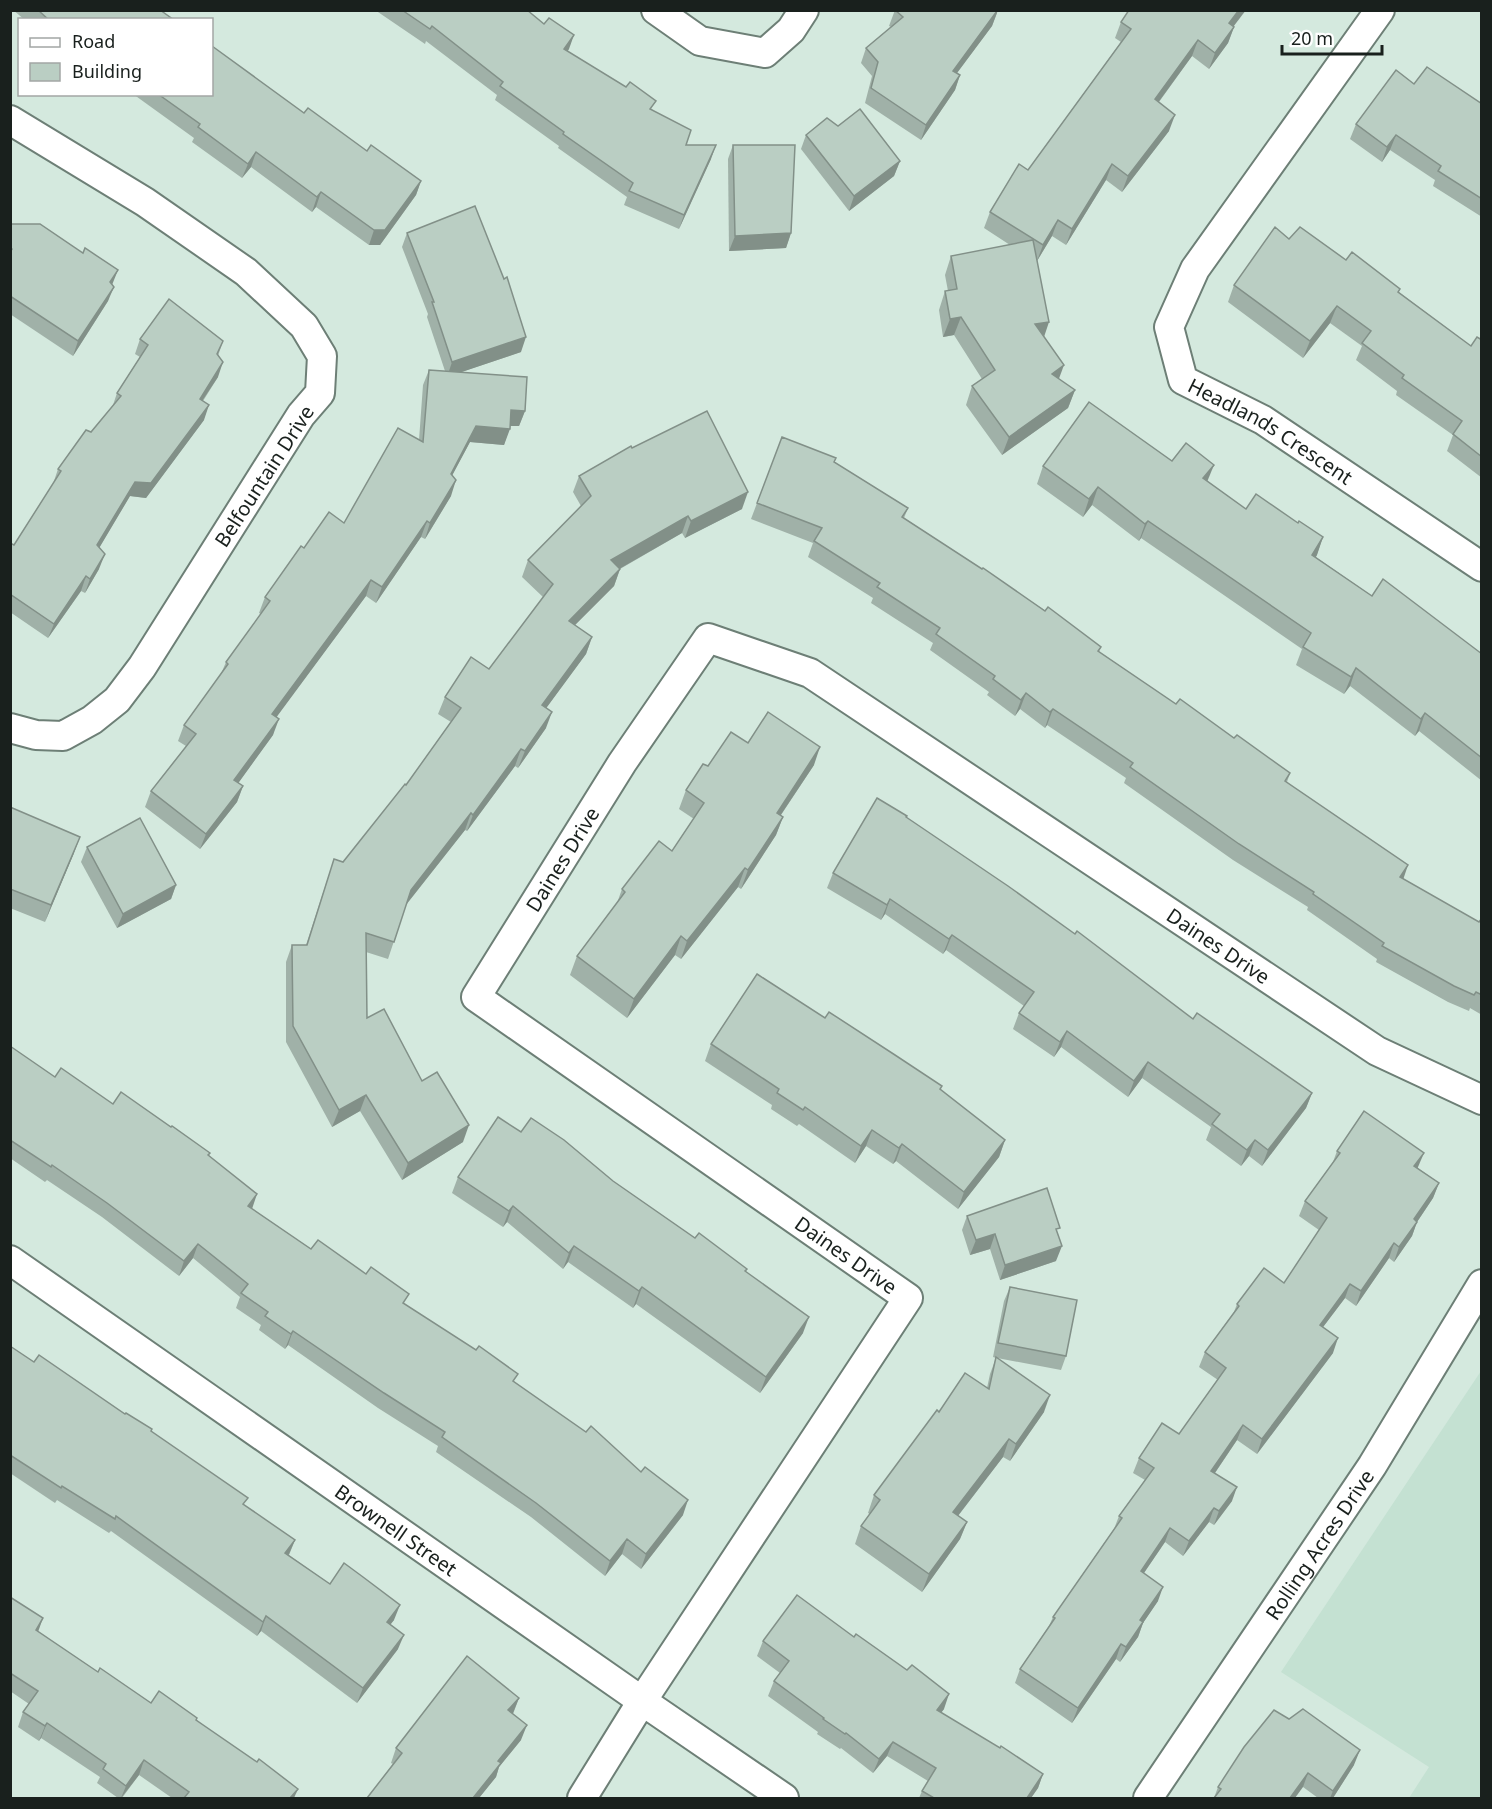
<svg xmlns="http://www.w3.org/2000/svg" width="1492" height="1809" viewBox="0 0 1492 1809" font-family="'Noto Sans',sans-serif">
<rect width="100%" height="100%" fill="#d4e9de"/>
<polygon fill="#c4e1d2" points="1481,1371 1481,1798 1409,1798 1429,1767 1281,1672"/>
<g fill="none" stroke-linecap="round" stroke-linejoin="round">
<defs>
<g id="minor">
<polyline points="656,10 700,41 765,53 791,30 804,10"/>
<path id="s1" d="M1380,10L1195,269L1169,327L1183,380L1263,420L1482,567"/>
<polyline points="10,120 145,202 246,272 304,326 322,356 320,393 301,415 142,667 117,700 92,720 63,736 36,735 10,728"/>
<path id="s2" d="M10,1260L642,1701L784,1798"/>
<path id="s3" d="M582,1798L642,1701L908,1298L476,997L622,763L708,638L810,673L1377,1051L1482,1100"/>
<path id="s4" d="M1148,1798L1372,1466L1482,1284"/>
</g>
</defs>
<use href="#minor" stroke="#6d7f76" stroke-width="32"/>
<use href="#minor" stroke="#fff" stroke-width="28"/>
</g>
<g fill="#a0b1a8">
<polygon points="13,10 160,10 174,20 25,20"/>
<polygon points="375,10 527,10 569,49 567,51 653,110 686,145 711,159 679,229 624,205 627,197 558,148 559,146 495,100 497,95 426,41 425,44"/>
<polygon points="895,10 997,13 992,26 957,73 960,75 955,90 921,140 865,103 872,76 861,63 866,48 891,27 889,26"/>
<polygon points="1121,22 1234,27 1228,43 1209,69 1192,56 1159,102 1169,131 1122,192 1106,180 1066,245 1052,236 1037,261 1044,337 1059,379 1075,390 1068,408 1002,455 966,405 972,386 982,379 954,335 943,337 939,310 945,291 948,291 945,275 951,256 1010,245 984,228 990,212 1028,170 1121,42 1115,38"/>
<polygon points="1414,84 1482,104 1482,217 1433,186 1435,180 1390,150 1382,162 1350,139 1356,124"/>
<polygon points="133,94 212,94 304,113 367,151 421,181 416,195 380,245 369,245 316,207 312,212 251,167 242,178 192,142 194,138"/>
<polygon points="838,126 900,161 894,176 849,211 801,149 806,135"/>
<polygon points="733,145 791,233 786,248 729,251 728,159"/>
<polygon points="10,224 112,285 108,301 73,356 10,314"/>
<polygon points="407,233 521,352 461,372 525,411 519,426 510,426 504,445 470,442 452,475 451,496 425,539 421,537 376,603 366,596 276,717 273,735 238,783 243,786 237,802 200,849 145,807 151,791 186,746 178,741 184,725 221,674 226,662 261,614 259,613 265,597 304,548 344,523 419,440 423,385 429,370 445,371 427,317 428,314 402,247"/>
<polygon points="1289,239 1399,292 1471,346 1482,340 1482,478 1447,451 1453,435 1396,395 1397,391 1356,360 1362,346 1330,323 1303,358 1228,302 1234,285"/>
<polygon points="140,339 223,341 218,356 218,377 203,401 204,420 146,498 130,496 99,548 99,569 85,593 81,591 48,638 10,612 10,543 14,545 53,484 58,469 112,408 117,393 140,357 135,354"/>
<polygon points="782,437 834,462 908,508 904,518 1101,647 1099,652 1176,704 1234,738 1290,773 1287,782 1403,879 1479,922 1482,918 1482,1015 1470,1008 1469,1011 1448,1002 1376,962 1377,959 1307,910 1308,907 1233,860 1124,783 1126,778 1047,725 1045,728 1020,709 1015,716 987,695 989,692 930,650 933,643 871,603 873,598 808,557 813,543 751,519"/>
<polygon points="632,448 742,509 685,538 682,533 620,569 614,586 575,625 592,637 586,654 546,708 546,728 518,768 515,766 467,831 465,830 406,905 388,959 366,952 367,1018 422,1081 463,1142 402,1180 360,1111 332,1127 286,1042 286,962 292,945 306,945 334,859 343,862 406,785 451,722 438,714 445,697 489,669 543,597 522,577 528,560 581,506 573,492 579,476"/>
<polygon points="1172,461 1208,482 1246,509 1298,523 1323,537 1316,557 1372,596 1482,654 1482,781 1419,731 1415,736 1350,686 1344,694 1296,665 1302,649 1141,538 1139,541 1092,505 1083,517 1037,484 1043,466"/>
<polygon points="748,743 814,765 781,815 783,817 776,835 741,889 738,887 681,959 675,955 627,1018 570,975 577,956 617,903 622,889 672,851 694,819 679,809 686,790 708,766"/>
<polygon points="10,807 74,853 45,922 10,908"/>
<polygon points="906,818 1193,1019 1312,1093 1306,1108 1262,1166 1249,1156 1241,1166 1206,1140 1211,1127 1142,1078 1128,1097 1061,1047 1054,1057 1013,1029 1019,1013 1024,1006 946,950 943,954 885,914 881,920 827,888 833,873"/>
<polygon points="87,847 176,885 171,899 117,928 81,862"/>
<polygon points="825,1018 940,1090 1005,1140 999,1157 958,1209 896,1161 893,1164 866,1146 855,1163 799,1124 797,1126 771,1109 772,1105 705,1061 711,1044"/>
<polygon points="10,1046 55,1077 113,1104 171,1127 210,1153 209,1155 252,1209 311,1249 405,1304 515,1382 683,1515 641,1569 622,1554 605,1576 531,1517 436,1452 438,1446 378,1408 288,1345 285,1349 259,1330 261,1325 236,1308 240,1297 193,1258 179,1276 102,1217 47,1180 45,1182 10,1158"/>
<polygon points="521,1132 613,1181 695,1238 747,1269 746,1272 803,1333 760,1393 636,1304 633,1308 568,1262 563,1269 507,1222 503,1227 452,1193 458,1177"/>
<polygon points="1337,1151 1418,1167 1418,1168 1439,1183 1433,1198 1417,1222 1412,1236 1394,1262 1389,1258 1356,1306 1345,1298 1323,1327 1333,1353 1257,1454 1237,1440 1215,1473 1232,1501 1214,1525 1209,1522 1183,1556 1165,1542 1144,1573 1158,1601 1143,1623 1138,1637 1120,1662 1116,1659 1072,1723 1015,1683 1020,1669 1049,1626 1053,1617 1114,1529 1119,1516 1145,1480 1133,1473 1139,1458 1179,1434 1218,1380 1199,1367 1205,1352 1234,1312 1237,1304 1284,1283 1319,1230 1299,1216 1305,1201 1333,1162"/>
<polygon points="967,1216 1056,1261 1000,1280 990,1249 970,1255 962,1230"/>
<polygon points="1010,1287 1066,1356 1061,1370 997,1358 1044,1412 1010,1461 1003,1457 958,1516 967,1522 960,1539 922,1592 855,1544 861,1526 870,1514 868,1513 874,1495 939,1412 987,1388 990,1374 996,1358 993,1357 1004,1301"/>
<polygon points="10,1346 34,1362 125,1414 151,1431 245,1506 295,1540 289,1555 330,1584 394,1620 390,1625 398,1649 357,1703 261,1631 257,1636 111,1531 109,1533 57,1500 55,1503 10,1473"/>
<polygon points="10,1597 38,1632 98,1672 151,1703 197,1720 294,1798 172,1798 139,1775 122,1798 118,1798 97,1783 100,1777 41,1738 39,1741 18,1727 23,1712 29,1704 10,1691"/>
<polygon points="763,1641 944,1709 941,1713 1043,1774 1038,1788 1031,1798 919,1798 922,1791 928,1781 887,1756 873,1773 841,1748 840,1749 817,1734 818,1732 768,1696 774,1681 780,1673 757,1656"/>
<polygon points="519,1698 513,1714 521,1740 499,1767 496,1777 479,1798 367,1798 393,1764 391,1763 396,1748"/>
<polygon points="1354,1765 1333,1798 1318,1798 1303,1787 1214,1798 1218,1787"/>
</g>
<g fill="#829088">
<polygon points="994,10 998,10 992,26 948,85 953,71"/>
<polygon points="1239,10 1246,10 1224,39 1229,23"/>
<polygon points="1234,27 1228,43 1209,69 1215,53"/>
<polygon points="574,35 569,49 558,64 564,49"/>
<polygon points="1198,40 1192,56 1149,115 1155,99"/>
<polygon points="960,75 955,90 921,140 926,125"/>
<polygon points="1175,115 1169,131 1122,192 1128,176"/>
<polygon points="1396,135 1390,150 1382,162 1387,147"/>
<polygon points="716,145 711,159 679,229 684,215"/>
<polygon points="256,152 251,167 242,178 248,164"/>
<polygon points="900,161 894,176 849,211 854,196"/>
<polygon points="1112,164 1106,180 1066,245 1072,229"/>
<polygon points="421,181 416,195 380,245 369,245 374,230"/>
<polygon points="321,192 316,207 312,212 317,197"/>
<polygon points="1058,220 1052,236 1037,261 1043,245"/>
<polygon points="791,233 786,248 729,251 735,236"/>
<polygon points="118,270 112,285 110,282"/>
<polygon points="114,287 108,301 73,356 78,341"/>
<polygon points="1337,306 1330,323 1303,358 1310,341"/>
<polygon points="961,317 954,335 943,337 950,319"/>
<polygon points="1049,322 1043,340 1035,324"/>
<polygon points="526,337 521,352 447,377 452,362"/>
<polygon points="223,362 218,377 194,413 200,399"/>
<polygon points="1064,365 1057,384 1052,374"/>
<polygon points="1075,390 1068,408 1002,455 1009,437"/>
<polygon points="209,405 204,420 146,498 130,496 92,560 97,545 135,482"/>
<polygon points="511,410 525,411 519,426 506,426"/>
<polygon points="476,426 510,429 504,445 470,442 445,489 451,474"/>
<polygon points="1214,465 1207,482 1203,478"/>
<polygon points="456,480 451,496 425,539 430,523"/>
<polygon points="1098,487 1092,505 1083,517 1089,499"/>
<polygon points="748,492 742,509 685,538 691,521"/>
<polygon points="688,516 682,533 605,577 611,560"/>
<polygon points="427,521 421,537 376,603 382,587"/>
<polygon points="1148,521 1141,538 1139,541 1145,524"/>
<polygon points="1323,537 1317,555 1306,572 1312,555"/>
<polygon points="105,554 99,569 85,593 90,579"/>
<polygon points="620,569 614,586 563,637 569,621"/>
<polygon points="86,576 81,591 48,638 54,624"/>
<polygon points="371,580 366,596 267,730 272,714"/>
<polygon points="592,637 586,654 536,722 542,705"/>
<polygon points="1356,668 1350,686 1344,694 1351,677"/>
<polygon points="1026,693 1020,709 1015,716 1021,700"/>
<polygon points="1053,709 1047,725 1045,728 1050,712"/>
<polygon points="552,712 546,728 518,768 525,751"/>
<polygon points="1425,713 1419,731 1415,736 1421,719"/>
<polygon points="279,719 273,735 229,796 234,780"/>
<polygon points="820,747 814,765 770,831 777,813"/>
<polygon points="521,749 515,766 467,831 473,815"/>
<polygon points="243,786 237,802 200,849 206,834"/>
<polygon points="471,813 465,830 405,906 411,890"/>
<polygon points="783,817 776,835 741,889 748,870"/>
<polygon points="80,837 74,853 45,922 51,905"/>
<polygon points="1408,865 1403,880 1400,877"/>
<polygon points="745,868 738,887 681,959 687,941"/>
<polygon points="176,885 171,899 117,928 123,914"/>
<polygon points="890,899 885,914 881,920 887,905"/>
<polygon points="952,935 946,950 943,954 949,939"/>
<polygon points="681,936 675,955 627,1018 634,999"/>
<polygon points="1067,1031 1061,1047 1054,1057 1060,1042"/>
<polygon points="1148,1062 1142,1078 1128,1097 1134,1081"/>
<polygon points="1312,1093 1306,1108 1262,1166 1268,1150"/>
<polygon points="366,1095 360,1111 332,1127 339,1110"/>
<polygon points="469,1125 463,1142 402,1180 408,1163"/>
<polygon points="872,1130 866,1146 855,1163 861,1146"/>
<polygon points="1005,1140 999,1157 958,1209 964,1192"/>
<polygon points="1255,1140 1249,1156 1241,1166 1247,1150"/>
<polygon points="902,1144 896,1161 893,1164 899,1148"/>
<polygon points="1424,1153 1418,1167 1409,1181 1414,1166"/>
<polygon points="1439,1183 1433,1198 1409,1234 1414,1219"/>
<polygon points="257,1194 252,1209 248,1206"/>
<polygon points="513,1206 507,1222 503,1227 509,1211"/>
<polygon points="1417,1222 1412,1236 1394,1262 1399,1247"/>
<polygon points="995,1234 990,1249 970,1255 976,1240"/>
<polygon points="1394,1243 1389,1258 1356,1306 1361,1291"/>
<polygon points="198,1244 193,1258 179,1276 184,1261"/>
<polygon points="574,1246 568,1262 563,1269 569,1253"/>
<polygon points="1062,1246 1056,1261 1000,1280 1005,1265"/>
<polygon points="1350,1284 1345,1298 1314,1339 1320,1325"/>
<polygon points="642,1287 636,1304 633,1308 639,1291"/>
<polygon points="809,1317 803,1333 760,1393 766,1377"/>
<polygon points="293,1331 288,1345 285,1349 291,1334"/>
<polygon points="1338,1338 1333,1353 1257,1454 1262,1439"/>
<polygon points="1050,1395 1044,1412 1010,1461 1016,1444"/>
<polygon points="1243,1425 1237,1440 1206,1486 1211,1471"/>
<polygon points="1009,1439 1003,1457 947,1530 953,1512"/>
<polygon points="1237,1487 1232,1501 1214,1525 1219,1511"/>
<polygon points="688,1500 683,1515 641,1569 646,1554"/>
<polygon points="1214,1508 1209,1522 1183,1556 1189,1541"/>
<polygon points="967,1522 960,1539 922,1592 929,1574"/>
<polygon points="1170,1528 1165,1542 1135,1586 1141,1571"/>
<polygon points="627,1539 622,1554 605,1576 610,1561"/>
<polygon points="295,1540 289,1554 280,1568 285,1553"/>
<polygon points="1163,1587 1158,1601 1143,1623 1138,1637 1120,1662 1126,1647 1140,1620"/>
<polygon points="400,1605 394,1620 381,1636 387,1622"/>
<polygon points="266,1616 261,1631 257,1636 263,1622"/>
<polygon points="43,1618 38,1632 36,1630"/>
<polygon points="404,1635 398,1649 357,1703 363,1688"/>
<polygon points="1121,1644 1116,1659 1072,1723 1078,1708"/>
<polygon points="949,1694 944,1709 931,1725 937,1710"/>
<polygon points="519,1698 513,1713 503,1725 508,1710"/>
<polygon points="47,1723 41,1738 39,1741 45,1726"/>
<polygon points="527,1725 521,1740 499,1767 496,1777 479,1798 473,1798 498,1761"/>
<polygon points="893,1742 887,1756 873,1773 879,1759"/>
<polygon points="1360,1750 1354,1765 1333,1798 1330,1798 1333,1791"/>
<polygon points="144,1760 139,1775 121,1798 126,1786"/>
<polygon points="1308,1773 1303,1787 1295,1798 1290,1798"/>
<polygon points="1043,1774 1038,1788 1031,1798 1027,1798"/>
<polygon points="298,1789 294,1798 290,1798"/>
</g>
<g fill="#bacec3" stroke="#829088" stroke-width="1.5">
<polygon points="38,10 160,10 174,20 49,20"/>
<polygon points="402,10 527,10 544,24 549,18 574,35 564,49 626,87 630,82 656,101 650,109 691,130 686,145 716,145 684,215 629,191 633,183 563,134 564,132 500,86 503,82 432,26 430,29"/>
<polygon points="895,10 997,11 953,71 960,75 926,125 871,88 878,62 866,48 903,17"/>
<polygon points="1129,10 1239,10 1229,23 1234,27 1215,53 1198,40 1155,99 1175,115 1128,176 1112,164 1072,229 1058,220 1043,245 990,212 1019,164 1028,170 1131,29 1121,22"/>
<polygon points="212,46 304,113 308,108 367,151 371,145 421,181 385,230 374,230 321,192 317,197 256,152 248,164 198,127 200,124 158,94 212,94"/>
<polygon points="1427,67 1482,104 1482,199 1438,171 1441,166 1396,135 1387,147 1356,124 1396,70 1414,84"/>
<polygon points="860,109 900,161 854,196 806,135 827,118 838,126"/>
<polygon points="733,145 795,145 791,233 735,236"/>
<polygon points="475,206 504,279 507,277 526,337 452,362 432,302 434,302 407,233"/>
<polygon points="10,224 40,224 83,253 85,248 118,270 110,282 114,287 78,341 10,296 10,252 12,249 10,247"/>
<polygon points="1275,227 1289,239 1300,227 1346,260 1352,252 1400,289 1398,292 1471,346 1477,337 1482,340 1482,457 1453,434 1462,421 1402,378 1404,375 1362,343 1371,331 1337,306 1310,341 1234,285"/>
<polygon points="1033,240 1049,322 1035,324 1064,365 1052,374 1075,390 1009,437 972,386 995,370 961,317 950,319 945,291 957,289 951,256"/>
<polygon points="169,299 223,341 217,354 223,362 200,399 209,405 151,483 135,482 97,545 105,554 90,579 86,576 54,624 10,594 10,543 14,545 61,471 58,469 86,430 91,432 121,396 117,393 148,345 140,339"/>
<polygon points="429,370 527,377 525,411 511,410 510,429 476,426 451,474 456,480 430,523 427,521 382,587 371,580 272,714 279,719 234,780 243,786 206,834 151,791 196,734 184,725 228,664 226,662 270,601 265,597 301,546 304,548 329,512 344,523 398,428 423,442"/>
<polygon points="1089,402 1172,461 1186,443 1214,465 1203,478 1246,509 1256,494 1298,523 1299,521 1323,537 1312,555 1372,596 1383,579 1482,654 1482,758 1425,713 1421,719 1356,668 1351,677 1303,647 1311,633 1148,521 1145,524 1098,487 1089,499 1043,466"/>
<polygon points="707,411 748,492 691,521 688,516 611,560 620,569 569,621 592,637 542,705 552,712 525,751 521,749 473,815 471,813 411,890 394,942 366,933 367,1018 384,1009 422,1081 437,1072 469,1125 408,1163 366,1095 339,1110 293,1026 292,945 307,945 334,859 343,862 405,784 406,785 461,708 445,697 471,657 489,669 553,584 528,560 591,496 579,476 631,446 632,448"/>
<polygon points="782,437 836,458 834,462 908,508 902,517 982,569 983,568 1045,611 1048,607 1101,647 1098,651 1176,704 1180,699 1234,738 1237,735 1290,773 1285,781 1408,865 1400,877 1479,922 1482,918 1482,995 1476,992 1474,995 1454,986 1382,946 1384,943 1313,894 1314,892 1239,844 1130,767 1133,763 1053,709 1050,712 1026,693 1021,700 993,679 995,676 936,634 940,628 877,587 880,583 814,541 822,528 757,503"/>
<polygon points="768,712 820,747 777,813 783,817 748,870 745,868 687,941 681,936 634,999 577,956 625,892 622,889 659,841 672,851 704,803 686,790 703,764 708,766 731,732 748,743"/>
<polygon points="877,798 907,816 906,817 1008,886 1075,934 1077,931 1193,1019 1197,1013 1312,1093 1268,1150 1255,1140 1247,1150 1212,1124 1220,1114 1148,1062 1134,1081 1067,1031 1060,1042 1019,1013 1034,992 952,935 949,939 890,899 887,905 833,873"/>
<polygon points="10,807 80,837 51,905 10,889"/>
<polygon points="140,818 176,885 123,914 87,847"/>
<polygon points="757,974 825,1018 829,1012 895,1055 942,1086 940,1089 1005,1140 964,1192 902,1144 899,1148 872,1130 861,1146 805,1107 803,1110 777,1093 779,1089 711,1044"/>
<polygon points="10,1046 55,1077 61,1068 113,1104 121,1092 171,1127 172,1126 210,1153 208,1155 257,1194 248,1206 311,1249 318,1240 366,1274 371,1267 409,1294 403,1303 476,1350 479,1346 518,1374 513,1381 586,1432 591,1426 641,1472 645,1467 688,1500 646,1554 627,1539 610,1561 536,1503 442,1437 445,1432 384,1393 293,1331 291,1334 265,1316 268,1312 241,1293 248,1284 198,1244 184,1261 107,1203 52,1165 51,1167 10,1140"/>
<polygon points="1364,1111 1424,1153 1414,1166 1439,1183 1414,1219 1417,1222 1399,1247 1394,1243 1361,1291 1350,1284 1320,1325 1338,1338 1262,1439 1243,1425 1211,1471 1237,1487 1219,1511 1214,1508 1189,1541 1170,1528 1141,1571 1163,1587 1140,1620 1143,1622 1126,1647 1121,1644 1078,1708 1020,1669 1055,1618 1053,1617 1122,1518 1119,1516 1154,1468 1139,1458 1162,1423 1179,1434 1226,1368 1205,1352 1239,1306 1237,1304 1264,1268 1284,1283 1327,1218 1305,1201 1340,1153 1337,1151"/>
<polygon points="498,1117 521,1132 531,1118 564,1140 613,1181 695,1238 699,1233 747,1269 745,1271 809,1317 766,1377 642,1287 639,1291 574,1246 569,1253 513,1206 509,1211 458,1177"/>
<polygon points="1047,1188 1060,1228 1056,1229 1062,1246 1005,1265 995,1234 976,1240 967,1216"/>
<polygon points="1010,1287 1077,1300 1066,1356 998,1343"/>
<polygon points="10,1346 34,1362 39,1355 125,1414 126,1413 152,1429 151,1431 248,1498 243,1504 295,1540 285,1553 330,1584 344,1563 363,1577 400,1605 387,1622 404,1635 363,1688 266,1616 263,1622 116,1516 115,1519 62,1486 61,1488 10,1455"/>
<polygon points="996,1357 1050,1395 1016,1444 1009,1439 953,1512 967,1522 929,1574 861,1526 880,1500 874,1495 937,1410 939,1412 965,1373 989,1389"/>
<polygon points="797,1595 854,1637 856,1634 907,1670 912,1665 949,1694 937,1710 1000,1748 1001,1746 1043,1774 1027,1798 934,1798 922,1791 936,1768 893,1742 879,1759 846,1733 845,1734 823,1719 824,1718 774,1681 789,1661 763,1641"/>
<polygon points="10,1597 43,1618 36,1630 98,1672 100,1668 151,1703 159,1691 197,1718 196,1720 257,1762 259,1759 298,1789 290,1798 184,1798 189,1792 144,1760 126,1786 103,1769 106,1764 47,1723 45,1726 23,1712 38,1691 10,1673"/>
<polygon points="467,1656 519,1698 508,1710 527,1725 498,1761 501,1763 473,1798 367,1798 402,1753 396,1748"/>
<polygon points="1303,1709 1360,1750 1333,1791 1308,1773 1290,1798 1214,1798 1221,1789 1218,1787 1244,1747 1274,1710 1289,1719"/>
</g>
<g text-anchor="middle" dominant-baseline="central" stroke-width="4.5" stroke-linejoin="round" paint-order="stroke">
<g font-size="20" fill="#19201d" stroke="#fff">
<text stroke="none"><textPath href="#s1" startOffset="538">Headlands Crescent</textPath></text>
<text transform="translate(264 476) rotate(-57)">Belfountain Drive</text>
<text stroke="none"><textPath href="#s3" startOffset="1286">Daines Drive</textPath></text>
<text stroke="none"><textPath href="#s3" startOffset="2150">Daines Drive</textPath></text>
<text transform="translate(846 1255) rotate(35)">Daines Drive</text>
<text stroke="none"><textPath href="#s2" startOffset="471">Brownell Street</textPath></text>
<text stroke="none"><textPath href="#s4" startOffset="306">Rolling Acres Drive</textPath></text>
</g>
</g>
<rect width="1492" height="1809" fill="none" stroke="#19201d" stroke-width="24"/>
<rect x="18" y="18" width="195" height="78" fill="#ffffff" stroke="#a3a6a5" stroke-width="1.5"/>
<rect x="30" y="38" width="30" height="9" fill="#ffffff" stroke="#a3a6a5" stroke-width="1.5"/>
<text x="72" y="48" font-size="18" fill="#19201d">Road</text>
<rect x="30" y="63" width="30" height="18" fill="#bacec3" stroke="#a3a6a5" stroke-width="1.5"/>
<text x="72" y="78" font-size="18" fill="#19201d">Building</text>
<path d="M1282 45v9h100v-9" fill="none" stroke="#19201d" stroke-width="3"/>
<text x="1291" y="45" font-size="18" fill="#19201d" stroke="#ffffff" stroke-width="4.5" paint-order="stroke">20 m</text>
</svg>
